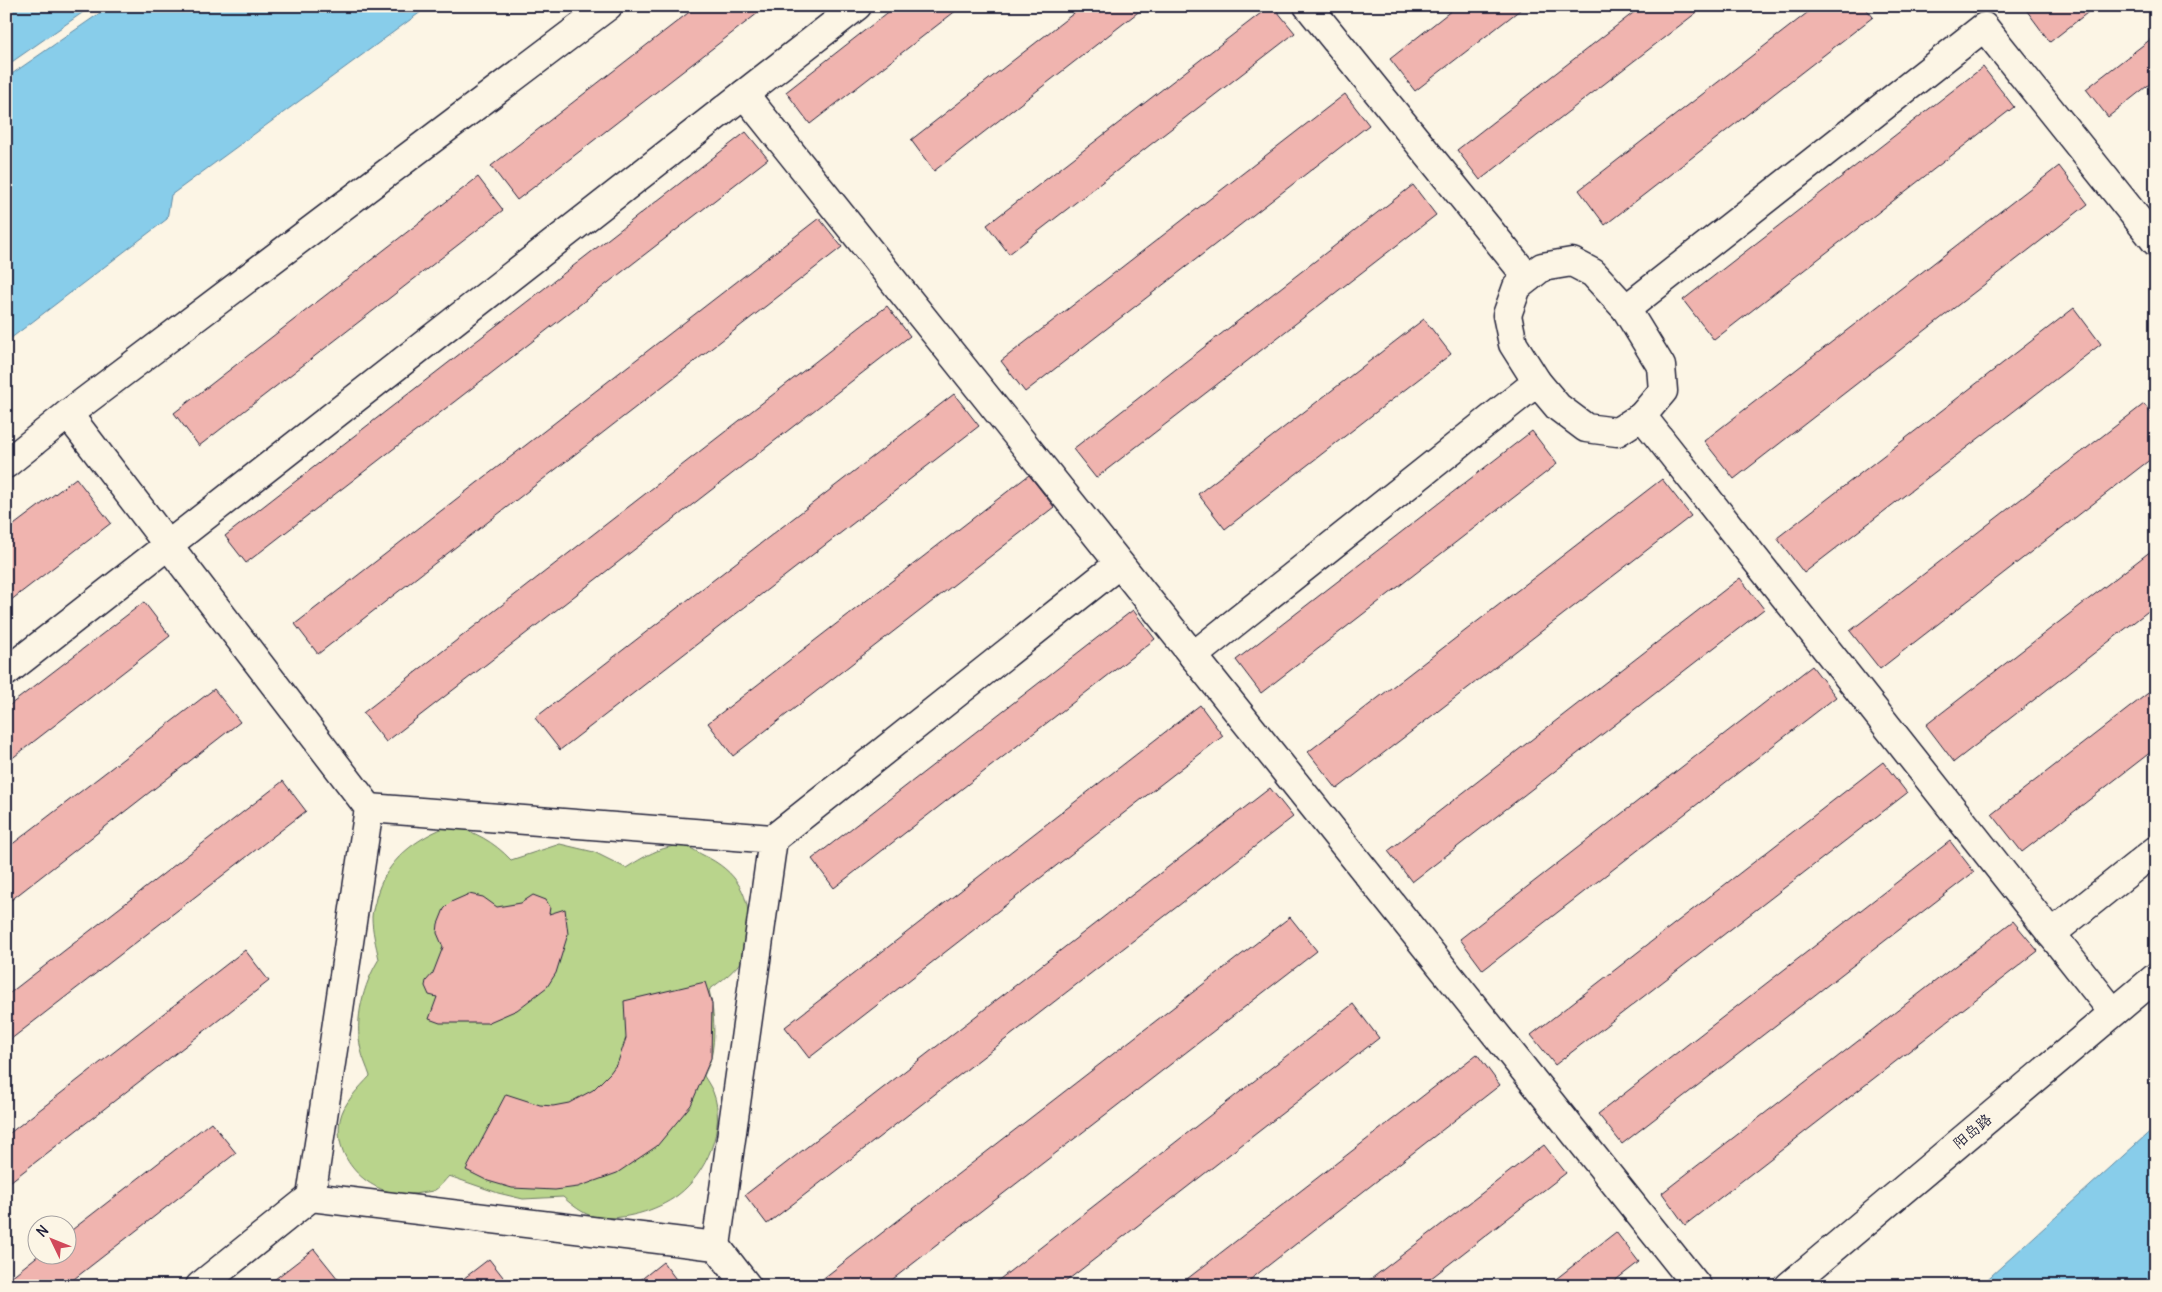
<svg xmlns="http://www.w3.org/2000/svg" width="2162" height="1292" viewBox="0 0 2162 1292" font-family="Delius,'LXGW WenKai TC',sans-serif">
<rect width="100%" height="100%" fill="#fcf5e5"/>
<filter id="ink" filterUnits="userSpaceOnUse"><feTurbulence type="fractalNoise" baseFrequency=".02" numOctaves="2"/><feDisplacementMap in="SourceGraphic" scale="10" xChannelSelector="R" yChannelSelector="G"/><feConvolveMatrix kernelMatrix="1 2 1 2 8 2 1 2 1" color-interpolation-filters="sRGB"/></filter>
<g filter="url(#ink)">
<path fill="#b9d48c" stroke="#6e7b64" d="M451,825C475,832 493,841 511,860L560,844L594,852L626,868C642,858 662,845 682,846C689,846 697,852 703,855C737,871 752,896 748,934C747,941 747,950 744,956C736,971 722,980 709,990C714,1010 716,1037 711,1058C710,1064 706,1070 704,1076C707,1081 711,1087 713,1092C727,1127 706,1174 678,1195C657,1211 622,1221 595,1217C583,1214 572,1205 563,1197L523,1199L498,1193L449,1176C445,1180 440,1187 435,1190C431,1192 425,1192 420,1193C377,1202 332,1164 340,1120C343,1103 359,1088 370,1076C367,1067 363,1059 361,1050C354,1020 363,985 379,959C376,945 372,931 372,917C372,911 375,904 376,898C386,860 416,838 451,825Z"/>
<g fill="#88cdea" stroke="#5f89a4">
<polygon points="6,6 92,6 6,66"/>
<polygon points="110,6 429,6 171,195 167,219 6,342 6,78"/>
<polygon points="2156,1126 2156,1286 1980,1286"/>
</g>
<g fill="#f0b4af" stroke="#22223b">
<polygon points="697,6 767,6 517,200 491,166"/>
<polygon points="896,6 962,6 810,124 786,92"/>
<polygon points="1083,6 1146,6 934,171 911,140"/>
<polygon points="1270,6 1273,6 1295,33 1009,254 987,225"/>
<polygon points="1457,6 1525,6 1415,91 1390,59"/>
<polygon points="1642,6 1705,6 1480,180 1457,150"/>
<polygon points="1816,6 1864,6 1873,17 1605,225 1579,190"/>
<polygon points="2025,6 2096,6 2050,42 2024,7"/>
<polygon points="2156,35 2156,79 2108,117 2086,89"/>
<polygon points="1983,67 2014,107 1714,340 1683,300"/>
<polygon points="1345,94 1369,125 1025,392 1001,361"/>
<polygon points="746,132 768,159 246,563 225,536"/>
<polygon points="2059,166 2088,204 1734,479 1704,441"/>
<polygon points="478,177 503,210 199,446 174,413"/>
<polygon points="1413,185 1436,215 1096,478 1073,449"/>
<polygon points="819,218 842,247 318,654 295,624"/>
<polygon points="887,306 910,336 386,742 363,713"/>
<polygon points="2074,308 2101,344 1804,573 1777,538"/>
<polygon points="1424,319 1451,354 1225,529 1198,494"/>
<polygon points="954,394 979,426 560,750 535,718"/>
<polygon points="2144,404 2156,419 2156,455 1880,669 1850,631"/>
<polygon points="1532,431 1557,464 1261,693 1236,660"/>
<polygon points="1029,475 1054,507 733,756 708,723"/>
<polygon points="76,478 111,523 6,604 6,531"/>
<polygon points="1662,479 1691,516 1337,789 1308,752"/>
<polygon points="2156,547 2156,605 1954,762 1926,725"/>
<polygon points="1740,578 1764,609 1412,882 1388,851"/>
<polygon points="144,602 170,636 6,763 6,708"/>
<polygon points="1133,610 1155,639 834,888 812,859"/>
<polygon points="1812,666 1836,697 1483,970 1460,939"/>
<polygon points="2156,687 2156,748 2022,852 1992,814"/>
<polygon points="214,689 240,722 6,904 6,849"/>
<polygon points="1200,705 1223,736 809,1058 785,1027"/>
<polygon points="1883,762 1907,793 1555,1065 1531,1035"/>
<polygon points="283,781 306,811 6,1043 6,996"/>
<polygon points="1270,788 1293,817 767,1224 745,1195"/>
<polygon points="1950,841 1974,872 1622,1144 1598,1114"/>
<polygon points="469,894 483,897 497,907 521,903 533,895 546,900 550,907 549,914 565,909 568,934 556,973 547,987 517,1010 487,1023 440,1023 429,1019 437,997 429,995 425,986 426,981 433,973 443,947 437,933 438,924 444,909 451,902"/>
<polygon points="1290,917 1317,951 884,1286 817,1286 816,1284"/>
<polygon points="2013,921 2038,951 1685,1225 1662,1193"/>
<polygon points="245,950 269,981 6,1185 6,1136"/>
<polygon points="705,982 712,1004 711,1058 691,1105 657,1146 617,1173 578,1187 555,1190 512,1188 488,1181 466,1170 506,1094 540,1105 553,1106 569,1103 593,1090 610,1073 618,1062 626,1038 624,1001"/>
<polygon points="1353,1004 1379,1038 1060,1286 991,1286"/>
<polygon points="1477,1054 1500,1085 1242,1286 1178,1286"/>
<polygon points="211,1122 236,1153 65,1286 6,1286 6,1281 40,1254 68,1254 68,1233"/>
<polygon points="1544,1145 1566,1173 1421,1286 1362,1286"/>
<polygon points="1616,1232 1639,1262 1608,1286 1547,1286"/>
<polygon points="314,1249 338,1279 330,1286 266,1286"/>
<polygon points="489,1259 510,1286 454,1286"/>
<polygon points="663,1262 681,1286 633,1286"/>
</g>
<g fill="none" stroke-linecap="round" stroke-linejoin="round">
<defs>
<g id="street">
<polyline points="1308,6 1528,278"/>
<polyline points="744,94 857,6"/>
<polygon points="1572,262 1593,273 1626,309 1661,366 1663,391 1642,416 1617,432 1586,428 1558,407 1537,382 1513,344 1507,315 1517,287 1542,267"/>
<polyline points="1626,309 1984,27 2156,242"/>
<polyline points="68,414 369,808 311,1197 716,1246 747,1286"/>
<polyline points="1642,416 2113,1012"/>
<polyline points="1193,656 1537,382"/>
<polyline points="6,672 744,94 1697,1286"/>
<polyline points="369,808 773,839 716,1246"/>
<polyline points="773,839 1119,564"/>
<polyline points="2051,934 2156,850"/>
<polyline points="200,1286 311,1197"/>
</g>
<g id="secondary">
<polyline points="6,464 68,414 608,6"/>
<polyline points="1789,1286 2156,977"/>
</g>
</defs>
<use href="#street" stroke="#22223b" stroke-width="31"/>
<use href="#secondary" stroke="#22223b" stroke-width="31"/>
<use href="#street" stroke="#fcf5e5" stroke-width="28"/>
<use href="#secondary" stroke="#fcf5e5" stroke-width="28"/>
</g>
</g>
<g text-anchor="middle" dominant-baseline="central" stroke-width="5" stroke-linejoin="round" paint-order="stroke">
<g font-size="15" fill="#22223b" stroke="#fcf5e5">
<text transform="translate(1972 1131) rotate(-40)">阳岛路</text>
</g>
</g>
<rect width="2162" height="1292" fill="none" stroke="#fcf5e5" stroke-width="25"/>
<rect x="12" y="12" width="2137" height="1267" fill="none" stroke="#22223b" stroke-width="2" filter="url(#ink)"/>
<g transform="translate(52 1240) rotate(313)"><circle r="24" fill="#fcf5e5" stroke="#a5a1a1"/>
<path d="M0-4L9 19L0 12L-9 19Z" fill="#d1495b"/>
<text y="-8" font-size="14" font-weight="bold" text-anchor="middle" fill="#22223b">N</text>
</g>
</svg>
